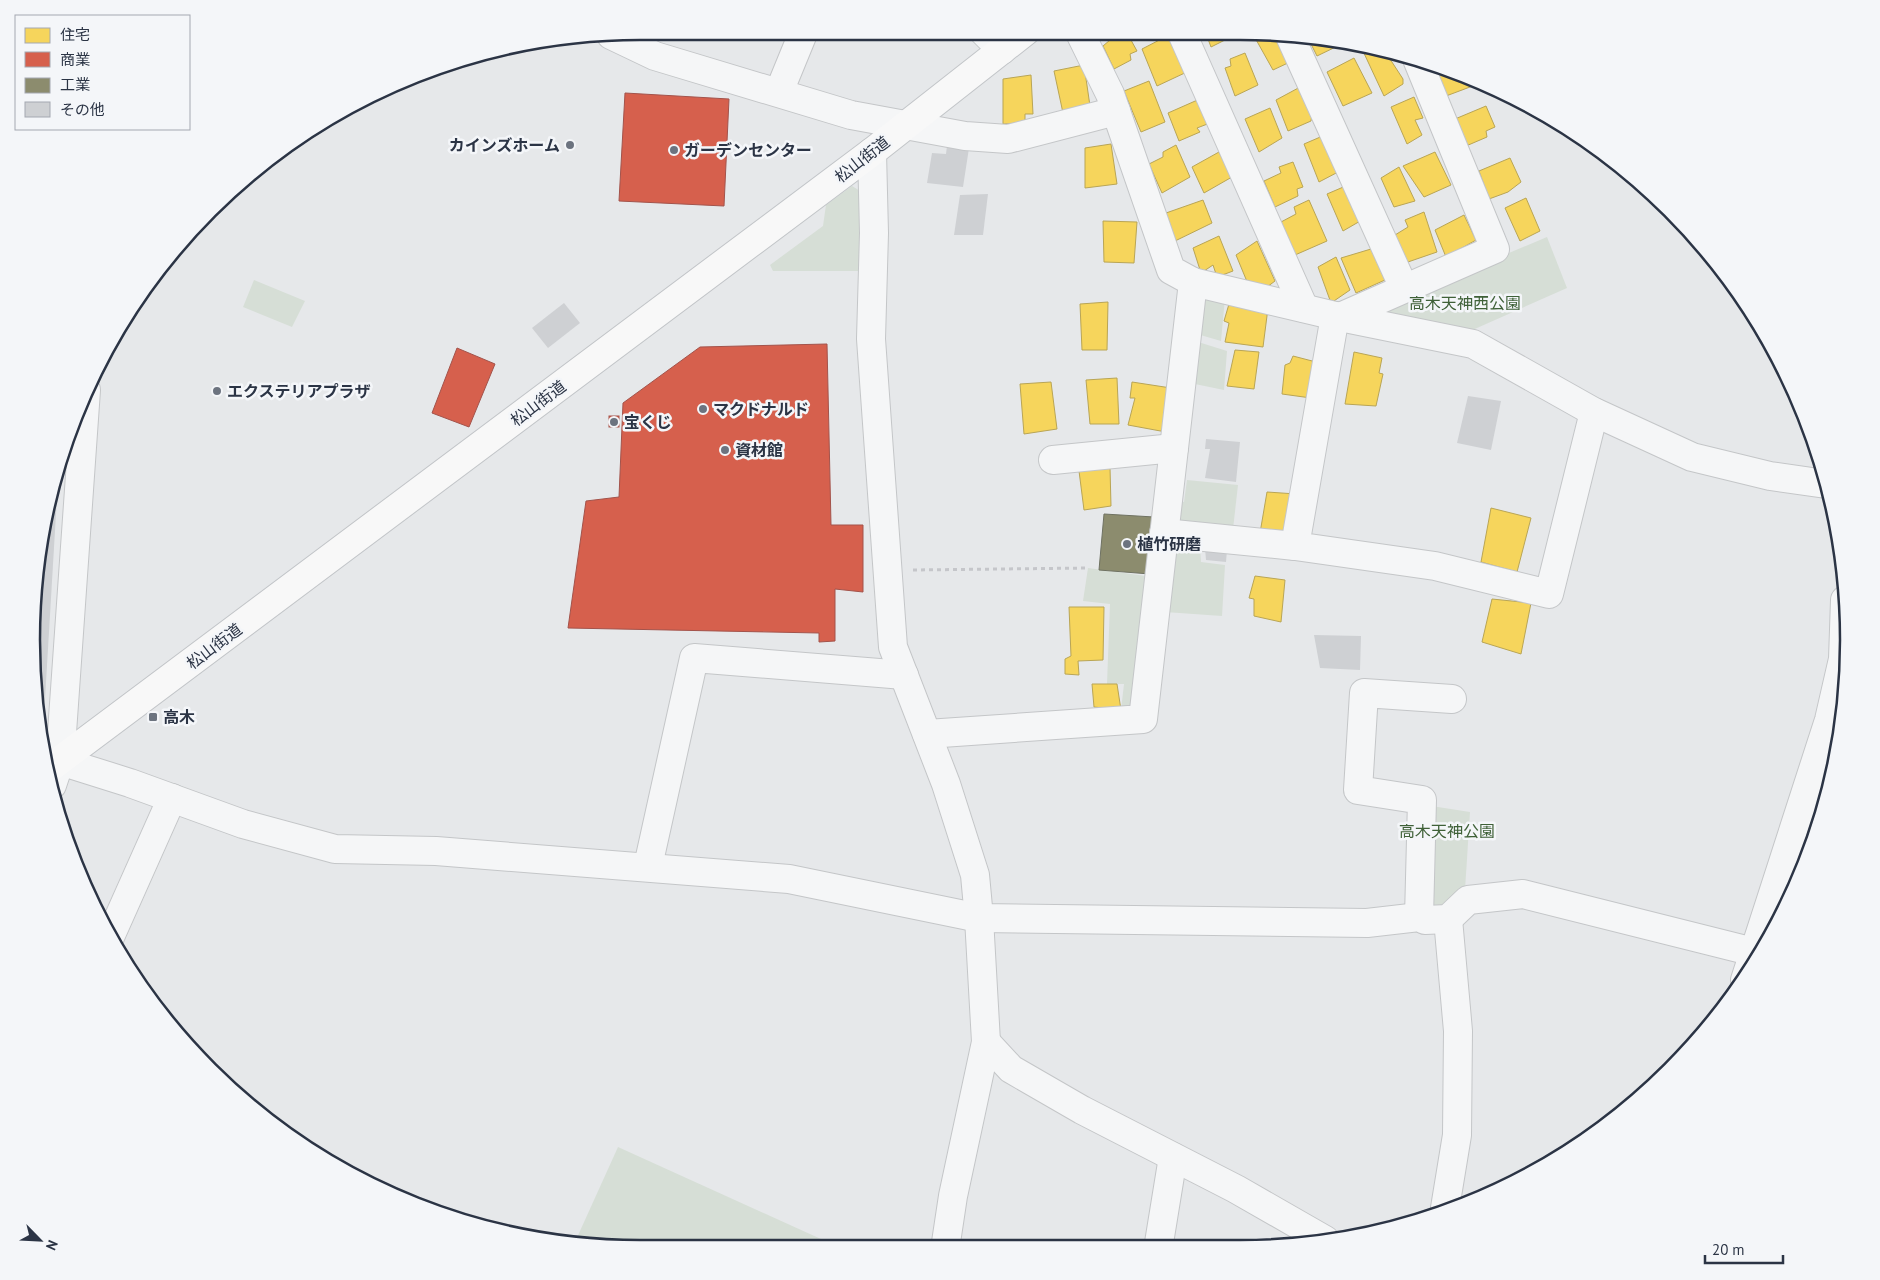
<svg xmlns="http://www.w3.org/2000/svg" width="1880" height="1280" viewBox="0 0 1880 1280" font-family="'PT Sans','Noto Sans JP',sans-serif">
<rect width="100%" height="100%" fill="#e6e8ea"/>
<g fill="#d6ded6">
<polygon points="852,186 865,194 866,271 773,271 770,265 823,226 826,205"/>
<polygon points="1547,237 1567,288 1468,332 1364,314"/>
<polygon points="254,280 305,301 292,327 243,307"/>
<polygon points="1225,298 1221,341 1197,334 1199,299"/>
<polygon points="1195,341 1227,351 1224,390 1190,383"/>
<polygon points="1187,480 1238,485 1232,538 1174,528 1179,501 1184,502"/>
<polygon points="1178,547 1200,547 1201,562 1225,565 1222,616 1165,612 1169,558"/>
<polygon points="1088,568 1160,578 1144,712 1121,710 1124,684 1107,684 1110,604 1083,601"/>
<polygon points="1425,805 1470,812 1465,890 1425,920"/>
<polygon points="618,1147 843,1249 640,1249 575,1242"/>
</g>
<g fill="#f6d55c" stroke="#b9a555">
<polygon points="1108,31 1126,31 1137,51 1130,54 1131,60 1114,69 1103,46 1110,40"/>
<polygon points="1205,31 1233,31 1235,35 1211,47"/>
<polygon points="1173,33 1189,71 1157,86 1142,49"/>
<polygon points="1261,33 1279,35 1290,62 1273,70 1254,36"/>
<polygon points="1308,38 1346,42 1317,56"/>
<polygon points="1372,46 1394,52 1395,56 1390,59 1403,79 1403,84 1384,96 1362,49"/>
<polygon points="1245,53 1258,85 1235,96 1225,68 1231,66 1230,59"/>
<polygon points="1354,58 1372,93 1343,106 1327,72"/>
<polygon points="1429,62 1477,82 1478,84 1446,96"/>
<polygon points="1084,65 1090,106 1063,113 1054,71"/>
<polygon points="1031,75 1033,114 1025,114 1025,123 1003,124 1003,79"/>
<polygon points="1149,81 1165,122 1141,132 1124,91"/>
<polygon points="1302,86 1312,115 1311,121 1288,131 1276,100"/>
<polygon points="1414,97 1423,118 1415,120 1422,135 1407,144 1391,107"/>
<polygon points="1202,98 1210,123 1197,128 1200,132 1179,141 1168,113"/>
<polygon points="1486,106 1495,127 1486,131 1487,137 1466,146 1455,119"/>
<polygon points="1270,108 1282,138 1259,152 1245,119"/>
<polygon points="1325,135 1340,171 1319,182 1304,144"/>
<polygon points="1111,144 1117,184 1085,188 1085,148"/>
<polygon points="1176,145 1190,177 1162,193 1149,164 1163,157 1163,152"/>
<polygon points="1219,152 1232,177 1204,193 1192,167"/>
<polygon points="1435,152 1451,185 1424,197 1403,166"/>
<polygon points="1510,158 1521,182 1508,192 1489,199 1479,171"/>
<polygon points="1293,162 1303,187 1297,189 1298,196 1275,207 1264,181 1281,173 1279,167"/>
<polygon points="1399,167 1415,201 1394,207 1381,178"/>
<polygon points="1348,185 1362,220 1343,231 1327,194"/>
<polygon points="1526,198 1540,231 1520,241 1505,208"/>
<polygon points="1203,200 1212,223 1175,241 1166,213"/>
<polygon points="1309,200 1327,241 1295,255 1281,222 1296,214 1294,207"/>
<polygon points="1424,212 1437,252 1405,263 1395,235 1408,227 1405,220"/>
<polygon points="1464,215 1476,240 1446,257 1435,230"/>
<polygon points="1103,221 1137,222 1134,263 1104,262"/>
<polygon points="1219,236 1233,271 1217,277 1213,265 1201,273 1193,248"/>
<polygon points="1257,241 1275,281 1263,290 1260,284 1248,284 1236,255"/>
<polygon points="1371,249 1385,280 1356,293 1341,258"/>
<polygon points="1336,257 1350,290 1331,303 1318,267"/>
<polygon points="1108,302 1107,350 1082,350 1080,304"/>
<polygon points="1229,304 1268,308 1263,347 1225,342 1229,323 1224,321"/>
<polygon points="1235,350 1259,352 1254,389 1227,386"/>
<polygon points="1354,352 1382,358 1379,373 1383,374 1376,406 1345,404"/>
<polygon points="1293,356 1316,362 1311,398 1282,394 1285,365 1290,363"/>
<polygon points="1117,378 1119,424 1090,424 1086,380"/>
<polygon points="1051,382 1057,429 1024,434 1020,384"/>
<polygon points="1132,382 1171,388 1166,432 1128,425 1135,398 1130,398"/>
<polygon points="1110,468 1111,506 1084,510 1079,471"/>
<polygon points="1267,492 1296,494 1287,538 1260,533"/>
<polygon points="1491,508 1531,518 1517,572 1481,562"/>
<polygon points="1255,576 1285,580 1281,622 1254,616 1254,599 1249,598"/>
<polygon points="1492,599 1531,603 1521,654 1482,642"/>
<polygon points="1069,607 1104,607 1103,660 1078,661 1079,675 1065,674 1065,659 1071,656"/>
<polygon points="1092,684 1117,684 1121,710 1094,707"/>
</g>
<g fill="#d6604d" stroke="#a3534b">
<polygon points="625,93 729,99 724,206 619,201"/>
<polygon points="827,344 831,525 863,525 863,592 835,589 835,641 819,642 819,633 568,628 586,501 619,497 623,403 700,347"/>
<polygon points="457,348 495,364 469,427 432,413"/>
<rect x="609" y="416" width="10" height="11"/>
</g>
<polygon fill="#8c8c6e" stroke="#6f7262" points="1104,514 1154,517 1150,574 1099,570"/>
<g fill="#ced0d3">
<polygon points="947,146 969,148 963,187 927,183 932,153 946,154"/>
<polygon points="988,194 983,235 954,235 960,195"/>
<polygon points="564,303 580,323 548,348 532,328"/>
<polygon points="1468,396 1501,401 1491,450 1457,443"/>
<polygon points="1206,439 1240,442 1236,482 1205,478 1210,449 1205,449"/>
<polygon points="58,480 43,733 40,733 33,680 36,561"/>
<polygon points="1205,548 1227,550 1226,562 1206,560"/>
<polygon points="1314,635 1361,636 1360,670 1320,668"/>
</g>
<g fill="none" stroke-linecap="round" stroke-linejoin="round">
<defs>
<g id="minor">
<polyline points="983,31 1002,50"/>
<polyline points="1079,31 1110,94 1171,270 1193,282 1340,317 1473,344 1594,412 1692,457 1770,476 1826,484"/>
<polyline points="1181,31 1304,308"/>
<polyline points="611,35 655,56 851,115 965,136 1008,139 1116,111"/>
<polyline points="1290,36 1404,288"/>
<polyline points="779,92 804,31"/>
<polyline points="872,152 874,233 871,339 893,647 946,784 975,875 979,918 986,1042 953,1196 945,1249"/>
<polyline points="1335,316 1295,546 1435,566 1549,594 1594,412"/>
<polyline points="1340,317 1495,249 1417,59"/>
<polyline points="1053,460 1174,448"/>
<polyline points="1164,533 1295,546"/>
<polyline points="927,734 1143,719 1193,282"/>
<polyline points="60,761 130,783 243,824 335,849 436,851 789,879 979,918 1367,923 1419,917 1425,920 1448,919 1468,900 1523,894 1754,952"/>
<polyline points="52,785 60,761 86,390"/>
<polyline points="648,866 694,658 904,675"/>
<polyline points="1419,917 1422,800 1358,790 1364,693 1452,699"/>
<polyline points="110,937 172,798"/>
<polyline points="1745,980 1829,720 1843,659 1845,600"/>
<polyline points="986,1042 1011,1069 1082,1110 1236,1189 1325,1240"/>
<polyline points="1445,1208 1457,1135 1458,1031 1448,919"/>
<polyline points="1158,1249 1173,1157"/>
</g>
<polyline id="major" points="47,770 872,152 1026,31"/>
</defs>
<use href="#minor" stroke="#c4c6c8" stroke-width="30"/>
<use href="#major" stroke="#c2c5c8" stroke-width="30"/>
<polyline stroke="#c5c6ca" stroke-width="3" stroke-dasharray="4 4" stroke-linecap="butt" points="913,570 1088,568"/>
<use href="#minor" stroke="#f5f6f7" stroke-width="28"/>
<use href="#major" stroke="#f8f8f8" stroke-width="28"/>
</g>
<g fill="#6c737f" stroke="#f4f6f9" stroke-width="2">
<circle cx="570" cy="145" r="5"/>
<circle cx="674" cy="150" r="5"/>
<circle cx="217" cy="391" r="5"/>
<circle cx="703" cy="409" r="5"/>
<circle cx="614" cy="422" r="5"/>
<circle cx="725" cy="450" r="5"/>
<circle cx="1127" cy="544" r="5"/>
<rect x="148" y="712" width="10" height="10" rx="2.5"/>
</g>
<g text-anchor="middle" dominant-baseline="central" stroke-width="5" stroke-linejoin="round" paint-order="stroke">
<g font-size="16" font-weight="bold" fill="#2b3445" stroke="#f4f6f9" text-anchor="start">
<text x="560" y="145" text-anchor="end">カインズホーム</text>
<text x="684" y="150">ガーデンセンター</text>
<text x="227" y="391">エクステリアプラザ</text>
<text x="713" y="409">マクドナルド</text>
<text x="624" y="422">宝くじ</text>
<text x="735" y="450">資材館</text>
<text x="1137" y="544">植竹研磨</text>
<text x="163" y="717">高木</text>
</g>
<g font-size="16" fill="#2b3445" stroke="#f4f6f9">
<text transform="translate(862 159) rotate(-38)">松山街道</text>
<text transform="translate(538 403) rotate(-37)">松山街道</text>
<text transform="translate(214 646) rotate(-37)">松山街道</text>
</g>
<g font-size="16" fill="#3f6138" stroke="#f4f6f9">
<text x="1465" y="303">高木天神西公園</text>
<text x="1447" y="831">高木天神公園</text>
</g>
</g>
<path d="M0 0H1880V1280H0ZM640 40H1240A600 600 0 0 1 1840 640V640A600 600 0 0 1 1240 1240H640A600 600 0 0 1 40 640V640A600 600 0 0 1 640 40Z" fill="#f4f6f9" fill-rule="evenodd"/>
<path fill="none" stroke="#2b3445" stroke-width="2.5" d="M640 40H1240A600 600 0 0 1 1840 640V640A600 600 0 0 1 1240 1240H640A600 600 0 0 1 40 640V640A600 600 0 0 1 640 40Z"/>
<rect x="15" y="15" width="175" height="115" fill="#f4f6f9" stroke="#a4a8b1"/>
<rect x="25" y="28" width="25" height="15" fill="#f6d55c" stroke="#a4a8b1"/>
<text x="60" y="40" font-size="15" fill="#2b3445">住宅</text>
<rect x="25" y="52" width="25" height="15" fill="#d6604d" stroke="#a4a8b1"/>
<text x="60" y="65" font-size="15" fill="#2b3445">商業</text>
<rect x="25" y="78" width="25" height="15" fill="#8c8c6e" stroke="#a4a8b1"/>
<text x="60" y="90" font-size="15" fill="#2b3445">工業</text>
<rect x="25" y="102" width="25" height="15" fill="#ced0d3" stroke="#a4a8b1"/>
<text x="60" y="115" font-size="15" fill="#2b3445">その他</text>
<g transform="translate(40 1240) rotate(114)" stroke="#f4f6f9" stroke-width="4" paint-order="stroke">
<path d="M0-4L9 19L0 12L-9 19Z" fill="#2b3445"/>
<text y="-8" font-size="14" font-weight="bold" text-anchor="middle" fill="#2b3445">N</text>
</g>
<path d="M1705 1255v8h78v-8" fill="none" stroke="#2b3445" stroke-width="2.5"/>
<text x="1712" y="1255" font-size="15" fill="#2b3445" stroke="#f4f6f9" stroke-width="4" paint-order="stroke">20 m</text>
</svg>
